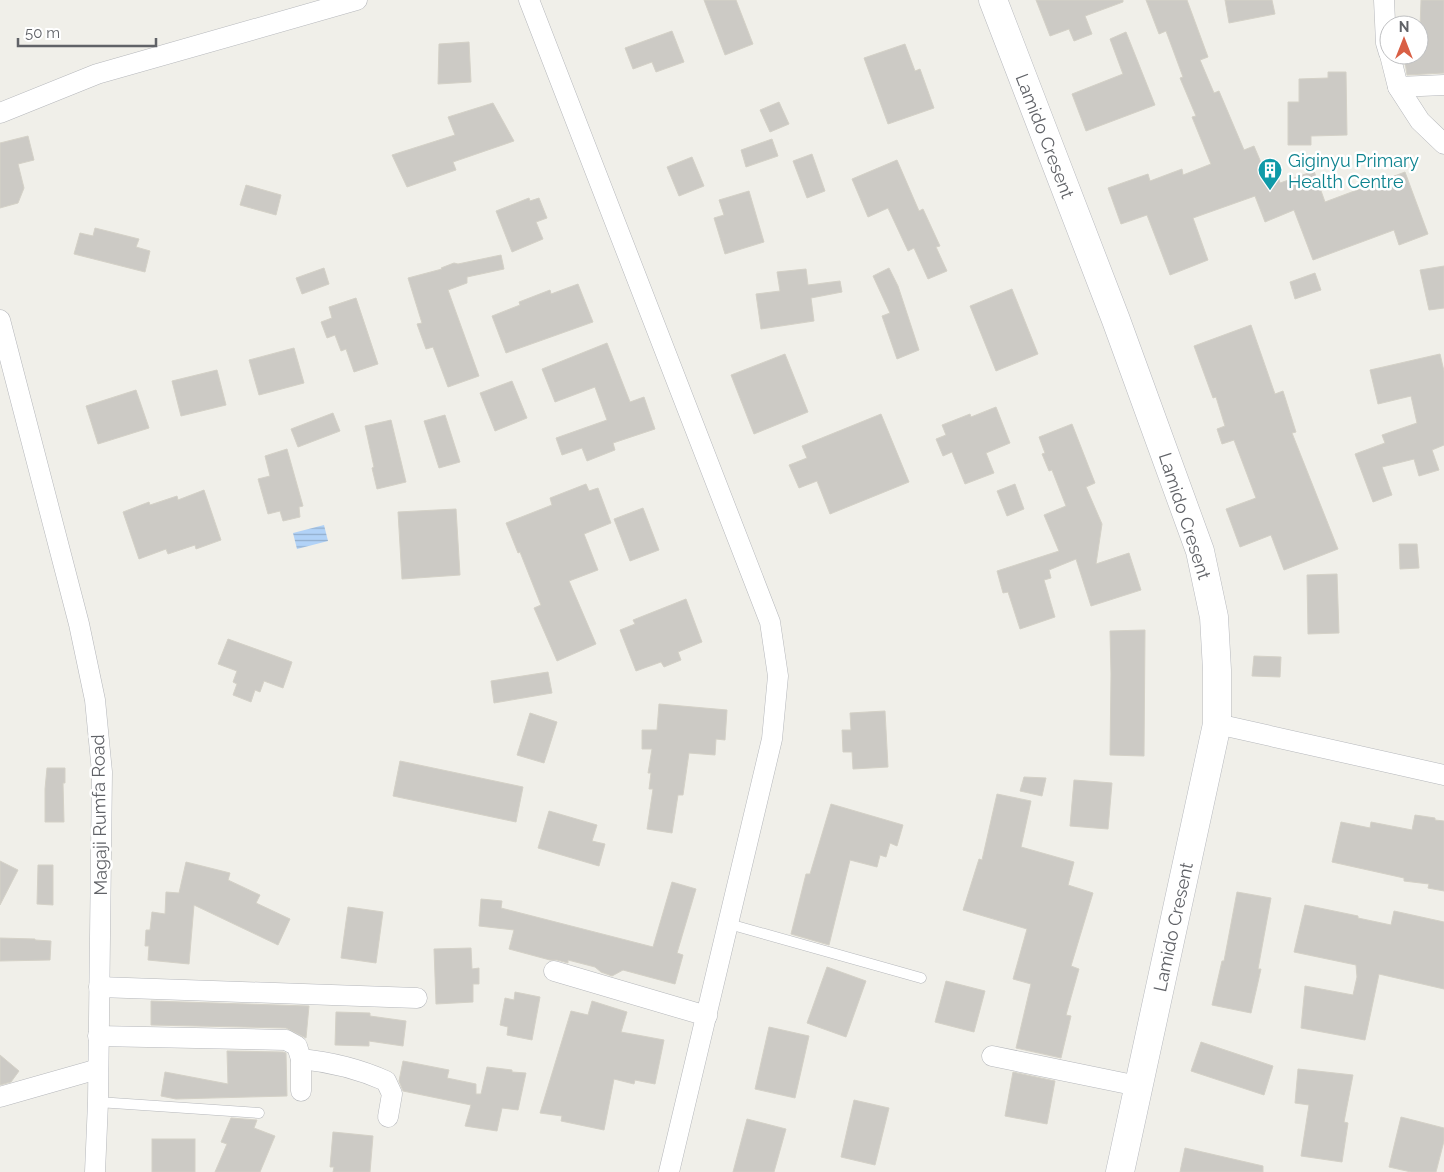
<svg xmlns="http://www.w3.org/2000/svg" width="1444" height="1172" viewBox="0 0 1444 1172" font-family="Raleway,sans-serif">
<defs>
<pattern id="water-rules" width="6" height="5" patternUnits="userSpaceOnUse" patternTransform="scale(1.25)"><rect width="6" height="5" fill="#b1d2f7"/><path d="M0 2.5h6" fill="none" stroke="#93aecc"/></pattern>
</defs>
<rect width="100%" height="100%" fill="#f0efe9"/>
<polygon fill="url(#water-rules)" points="324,525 328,541 297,549 293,533"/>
<g fill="#cccac5" stroke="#d4d1c7">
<polygon points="704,0 736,0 753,44 725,55"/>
<polygon points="1036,0 1123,0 1123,2 1085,16 1092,34 1074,41 1069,29 1050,36"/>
<polygon points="1146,0 1187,0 1208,57 1200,60 1214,93 1219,91 1244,150 1254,146 1268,179 1278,176 1280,183 1314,171 1325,202 1405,172 1428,234 1399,245 1394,230 1313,260 1294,210 1265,222 1255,196 1193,218 1208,260 1170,275 1147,215 1121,224 1108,188 1148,174 1150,181 1182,169 1183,175 1211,164 1192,117 1196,116 1180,78 1183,77 1166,31 1159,34"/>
<polygon points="1225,0 1272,0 1275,14 1229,23"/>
<polygon points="1421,0 1444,0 1444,73 1407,75 1404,55 1419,55"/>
<polygon points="672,31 684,62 656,72 652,62 633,69 625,48"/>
<polygon points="1126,32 1155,105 1086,131 1072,94 1123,74 1110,39"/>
<polygon points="469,42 471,82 438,84 439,44"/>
<polygon points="905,44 915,71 920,69 934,108 888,124 864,58"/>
<polygon points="1328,72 1346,72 1347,135 1311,136 1311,145 1288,145 1288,102 1299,102 1299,79 1328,78"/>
<polygon points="779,102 789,124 770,132 760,110"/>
<polygon points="493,103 514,141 453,162 456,170 407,187 392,155 455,135 448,117"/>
<polygon points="28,136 34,160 18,164 24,188 18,203 0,208 0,143"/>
<polygon points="772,139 778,156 746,167 741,150"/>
<polygon points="812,154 825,191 807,198 793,161"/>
<polygon points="692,157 704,186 679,196 667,167"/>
<polygon points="897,160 919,211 923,209 940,246 936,247 947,271 928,279 914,248 908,251 888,208 868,217 852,179"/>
<polygon points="246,185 281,195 276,215 240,205"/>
<polygon points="749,191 764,242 725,254 714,218 724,215 719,200"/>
<polygon points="529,198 530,201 539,198 547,218 536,222 543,239 512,252 496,211"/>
<polygon points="95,228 139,239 136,247 150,251 145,272 74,254 80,233 93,236"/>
<polygon points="501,255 504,269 467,277 467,283 448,290 479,376 448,387 433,347 426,349 417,324 422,323 408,278 442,269 441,268 454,263 458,264"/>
<polygon points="1444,266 1444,308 1429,310 1420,270"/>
<polygon points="324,268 329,284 302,294 296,278"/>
<polygon points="889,268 898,286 919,350 897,359 882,316 890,313 873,276"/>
<polygon points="806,269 808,285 840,281 842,292 811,298 814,321 761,329 756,294 780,291 777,272"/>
<polygon points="1315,273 1321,290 1295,299 1290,282"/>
<polygon points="578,284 593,322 506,353 492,316 520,305 519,302 550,290 551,294"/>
<polygon points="1012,289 1038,354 996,371 970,306"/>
<polygon points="356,298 378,364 354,372 346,349 341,351 335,335 327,338 321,322 332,318 329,307"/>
<polygon points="1251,325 1275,394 1283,391 1296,432 1292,433 1338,549 1284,570 1271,535 1240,547 1226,509 1256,498 1234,440 1222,444 1217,429 1225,426 1216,397 1213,398 1194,346"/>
<polygon points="607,343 630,402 644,397 655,429 613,443 615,450 587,461 582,448 562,455 556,438 607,420 595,387 555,402 542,369"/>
<polygon points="294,348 304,383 259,395 249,360"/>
<polygon points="785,354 808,412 754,434 731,375"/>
<polygon points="1440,354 1444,371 1444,445 1432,450 1439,470 1419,476 1414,459 1382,467 1392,495 1373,502 1355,454 1385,443 1382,435 1417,423 1411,396 1378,404 1370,370"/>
<polygon points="217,370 226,405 181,416 172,381"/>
<polygon points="512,381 527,418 495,431 480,393"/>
<polygon points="136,390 149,428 98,444 86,406"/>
<polygon points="996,407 1010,443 986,453 994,473 965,484 952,452 943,456 936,439 946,435 942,425 970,414 971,417"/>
<polygon points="333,413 340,431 298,447 291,429"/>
<polygon points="881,414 909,482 830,514 817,481 799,488 789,465 807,458 802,446"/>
<polygon points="445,415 460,462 439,468 424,421"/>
<polygon points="391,420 406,482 377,489 372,468 374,467 365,426"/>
<polygon points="1072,424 1095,483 1086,487 1102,524 1096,564 1129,553 1141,590 1091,606 1076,559 1049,570 1051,578 1044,580 1055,617 1020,629 1008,592 1003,593 997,571 1059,551 1044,515 1066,506 1052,470 1049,471 1042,454 1045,453 1039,437"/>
<polygon points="287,449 303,506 299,507 300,517 283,521 280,511 268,514 258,479 270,476 265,456"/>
<polygon points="586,484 589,491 598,488 611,523 584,534 598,570 569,581 596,644 557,661 534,608 541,605 520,552 518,553 506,523 552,505 550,498"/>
<polygon points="1015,484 1024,509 1007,516 997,491"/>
<polygon points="204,490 221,540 196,549 195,545 168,554 166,549 139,559 123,512 149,502 150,505 177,496 178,500"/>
<polygon points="643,508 659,550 630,561 614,519"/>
<polygon points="456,509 460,575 402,579 398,512"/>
<polygon points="1399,544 1417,544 1419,568 1400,569"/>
<polygon points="1337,574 1339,633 1308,634 1307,575"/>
<polygon points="686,599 702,642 678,652 681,660 664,667 661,662 636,671 620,630 635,624 633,620"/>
<polygon points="1145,630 1144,756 1110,755 1111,674 1110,631"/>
<polygon points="228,639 292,662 283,688 264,681 260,692 255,690 251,702 233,695 237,684 233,682 237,671 218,664"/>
<polygon points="1254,656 1281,657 1280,677 1252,676"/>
<polygon points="548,672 552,693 494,703 491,681"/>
<polygon points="659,704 727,710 725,740 716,739 715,755 689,753 683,795 678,795 672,833 647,829 653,789 649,789 651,773 648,773 652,749 642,749 642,730 657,730"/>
<polygon points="885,711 888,767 853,769 852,752 843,752 842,730 851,730 850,713"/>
<polygon points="530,713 557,722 544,763 517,755"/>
<polygon points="400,761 523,787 516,822 393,796"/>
<polygon points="47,768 65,768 65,783 63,783 64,822 45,822 45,789"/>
<polygon points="1024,777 1046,778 1042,796 1020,791"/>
<polygon points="1074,780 1112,783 1108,829 1070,826"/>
<polygon points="997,794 1031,801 1021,847 1074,862 1068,885 1093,893 1071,966 1079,969 1066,1015 1071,1016 1061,1058 1016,1048 1031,984 1013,979 1027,929 963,910 979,859 982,860"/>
<polygon points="831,804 903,825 897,846 890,843 886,857 880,855 877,867 850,860 829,945 791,934 806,874 810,874"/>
<polygon points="549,811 597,825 592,841 605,844 599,866 538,848"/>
<polygon points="1415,815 1435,818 1435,820 1444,821 1444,891 1428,888 1429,884 1404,881 1404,878 1332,862 1341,822 1370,828 1371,822 1412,830"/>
<polygon points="0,861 18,870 0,905"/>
<polygon points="186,862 230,873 228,880 260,895 256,903 290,919 278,945 194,905 189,964 148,960 149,946 145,946 146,930 150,930 152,912 165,914 166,892 179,893"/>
<polygon points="38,865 53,865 53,905 37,904"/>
<polygon points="672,882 696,889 677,953 683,955 675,984 623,970 612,976 601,972 595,967 568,960 568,963 557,960 550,960 509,949 514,930 479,926 481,899 502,901 501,908 653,947"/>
<polygon points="1237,892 1271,898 1258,969 1261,969 1251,1013 1212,1005 1222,961 1224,961"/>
<polygon points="1305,905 1358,916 1358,918 1391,925 1394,911 1444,922 1444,989 1379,974 1365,1040 1301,1028 1305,986 1353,995 1357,977 1356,965 1294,952"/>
<polygon points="348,907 383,912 376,963 341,958"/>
<polygon points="0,938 35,939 35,940 51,941 50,960 0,961"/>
<polygon points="471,948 472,969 479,968 479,984 473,984 473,1002 436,1004 434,949"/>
<polygon points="827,967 866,981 846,1037 807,1023"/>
<polygon points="946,981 985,991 974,1032 935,1022"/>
<polygon points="515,992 540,997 532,1040 507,1035 508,1027 500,1025 505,998 514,1000"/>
<polygon points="151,1001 309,1006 306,1038 286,1028 151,1025"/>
<polygon points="592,1001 627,1012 621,1032 664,1040 655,1084 635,1080 634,1084 614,1079 604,1130 561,1121 562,1116 540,1113 571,1011 588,1015"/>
<polygon points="336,1012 370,1013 370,1016 406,1021 403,1046 369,1041 369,1046 335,1045"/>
<polygon points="769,1027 809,1036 795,1098 755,1089"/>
<polygon points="1201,1042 1273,1066 1264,1095 1191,1071"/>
<polygon points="227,1051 283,1052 286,1053 287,1096 176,1099 161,1096 165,1072 228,1084"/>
<polygon points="0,1055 19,1071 11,1082 0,1085"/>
<polygon points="403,1061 449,1070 447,1078 476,1084 476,1094 481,1094 487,1067 512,1070 512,1072 526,1073 518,1110 502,1108 497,1131 465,1126 471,1105 403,1091 399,1081"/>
<polygon points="1298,1069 1353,1075 1344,1122 1348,1123 1342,1162 1301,1156 1309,1105 1295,1103"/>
<polygon points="1013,1072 1055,1081 1047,1124 1005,1116"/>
<polygon points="854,1100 889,1108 875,1165 841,1157"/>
<polygon points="1401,1117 1444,1128 1444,1141 1436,1172 1411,1172 1389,1167"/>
<polygon points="231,1118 257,1120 254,1128 275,1136 260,1172 215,1172 227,1144 221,1142"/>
<polygon points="747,1119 786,1129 774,1172 733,1172"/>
<polygon points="333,1132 373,1136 370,1172 333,1172 334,1167 330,1167"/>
<rect x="152" y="1139" width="43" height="33"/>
<polygon points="1185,1148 1263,1166 1263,1172 1180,1172"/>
</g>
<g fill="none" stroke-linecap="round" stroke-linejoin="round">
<defs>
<g id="lane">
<polyline points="729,924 921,978"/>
<polyline points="98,1102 259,1113"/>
</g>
<g id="street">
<polyline points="529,0 770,622 778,676 772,739 669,1172"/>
<polyline points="1384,0 1386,43 1389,53"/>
<polyline points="1390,55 1398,87 1420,121 1444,144"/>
<polyline points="1398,87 1444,85"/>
<polyline points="0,113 97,74 357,0"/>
<polyline points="0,320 79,624 95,700 102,772 98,1102 95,1172"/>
<polyline points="1217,724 1444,775"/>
<polyline points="554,971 707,1016"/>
<polyline points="99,987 417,998"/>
<polyline points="98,1036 286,1040 297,1046 301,1059 301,1091"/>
<polyline points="992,1056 1138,1086"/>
<path d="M301,1059C331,1062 359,1069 386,1081L392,1094L388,1117"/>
<polyline points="0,1097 98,1069"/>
</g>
<polyline id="secondary" points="993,0 1116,320 1200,551 1214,617 1217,670 1217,724 1120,1172"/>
</defs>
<use href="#lane" stroke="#b5b7bb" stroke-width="11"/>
<use href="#street" stroke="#b5b7bb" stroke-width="21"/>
<use href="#secondary" stroke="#b7b9be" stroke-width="29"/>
<use href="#lane" stroke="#fff" stroke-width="10"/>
<use href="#street" stroke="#fff" stroke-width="20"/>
<use href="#secondary" stroke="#fff" stroke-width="28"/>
</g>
<defs>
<symbol id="building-pin" viewBox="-11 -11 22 30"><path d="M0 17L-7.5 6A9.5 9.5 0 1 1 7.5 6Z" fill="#0f9aa8" stroke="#fff"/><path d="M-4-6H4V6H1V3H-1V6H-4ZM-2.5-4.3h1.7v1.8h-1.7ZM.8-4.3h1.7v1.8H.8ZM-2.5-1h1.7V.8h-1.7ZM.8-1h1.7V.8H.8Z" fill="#fff"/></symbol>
</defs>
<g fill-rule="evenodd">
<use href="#building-pin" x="1256" y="156" width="28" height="38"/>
</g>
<g text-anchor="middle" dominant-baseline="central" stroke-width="5" stroke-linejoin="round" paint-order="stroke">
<g font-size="18" fill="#606267" stroke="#fff">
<text transform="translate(1045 136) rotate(69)">Lamido Cresent</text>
<text transform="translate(1185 516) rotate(72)">Lamido Cresent</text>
<text transform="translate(99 815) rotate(-91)">Magaji Rumfa Road</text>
<text transform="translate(1173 927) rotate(-78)">Lamido Cresent</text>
</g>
<g font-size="18" fill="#0d838f" stroke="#fff" text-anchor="start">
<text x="1288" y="160">Giginyu Primary<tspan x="1288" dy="21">Health Centre</tspan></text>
</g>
</g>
<g transform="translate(1404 40)"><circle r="24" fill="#ffffff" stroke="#bfc0c2"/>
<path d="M0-4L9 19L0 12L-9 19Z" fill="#d95f45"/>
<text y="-8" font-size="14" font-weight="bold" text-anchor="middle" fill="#606267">N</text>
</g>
<path d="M18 38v8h138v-8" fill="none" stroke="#606267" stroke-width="2.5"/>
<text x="25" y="38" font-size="15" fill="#606267" stroke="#ffffff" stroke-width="4" paint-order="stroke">50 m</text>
</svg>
